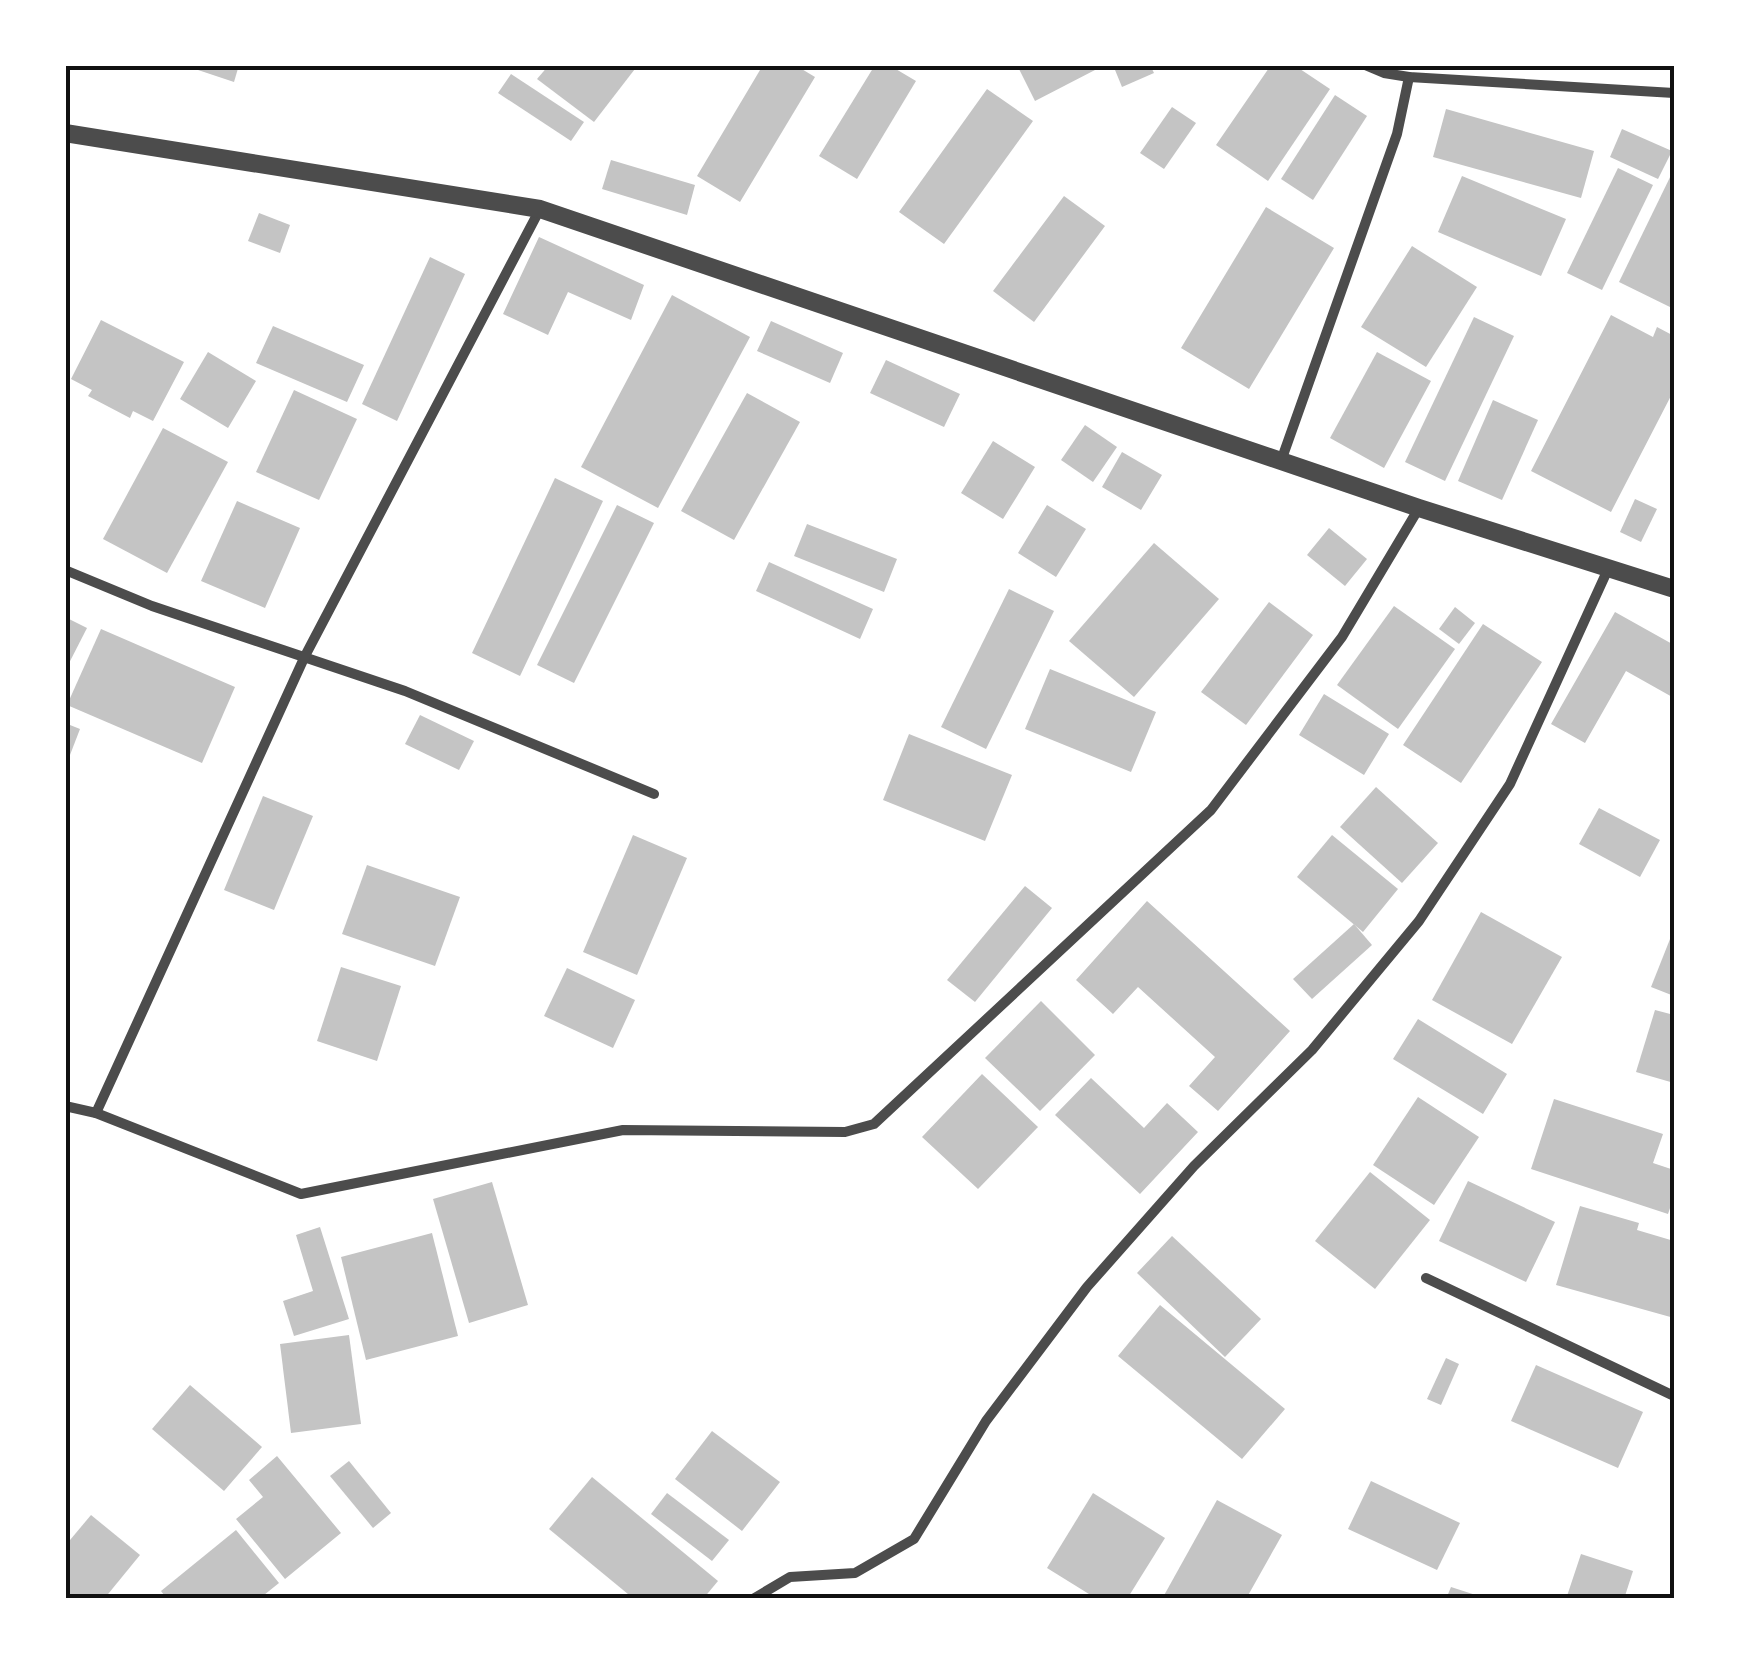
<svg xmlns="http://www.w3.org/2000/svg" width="1739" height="1664" viewBox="0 0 1739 1664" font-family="'Space Grotesk',sans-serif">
<rect width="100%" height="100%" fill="#fff"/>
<g fill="#c4c4c4">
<polygon points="183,65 239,65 234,82"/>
<polygon points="549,65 638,65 594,122 537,79"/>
<polygon points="763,65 795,65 815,77 740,202 697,176"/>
<polygon points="875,65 889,65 916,81 857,179 819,156"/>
<polygon points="1017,65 1093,65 1095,70 1035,101"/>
<polygon points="1113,65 1150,65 1154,73 1122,87"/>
<polygon points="1271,65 1294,65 1330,89 1268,181 1216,145"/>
<polygon points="511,74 584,122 571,141 498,93"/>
<polygon points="987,89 1033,121 944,244 899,212"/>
<polygon points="1335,95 1367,116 1313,200 1281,179"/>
<polygon points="1172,107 1196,123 1164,169 1140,153"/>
<polygon points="1446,109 1594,151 1581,198 1433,157"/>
<polygon points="1622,129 1672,151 1658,179 1610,157"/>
<polygon points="611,160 695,185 687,215 602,189"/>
<polygon points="1618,168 1653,185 1602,290 1567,273"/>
<polygon points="1674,169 1674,309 1619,282"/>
<polygon points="1462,176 1566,219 1541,276 1438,232"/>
<polygon points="1064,196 1105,226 1034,322 993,291"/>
<polygon points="1266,207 1334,248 1249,389 1181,348"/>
<polygon points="259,213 290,225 280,253 248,241"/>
<polygon points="539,237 644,285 631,320 568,292 548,335 503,314"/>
<polygon points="1412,246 1477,287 1426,367 1361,327"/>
<polygon points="430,257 465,274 397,421 362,404"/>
<polygon points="672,295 750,337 658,508 581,467"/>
<polygon points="1611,315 1653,337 1657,327 1674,336 1674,390 1611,512 1531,471"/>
<polygon points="1474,317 1514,336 1445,481 1405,462"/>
<polygon points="101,320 184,362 153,421 133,411 130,418 88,396 92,390 71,379"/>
<polygon points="771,321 843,353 830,383 757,351"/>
<polygon points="273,326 364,365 347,402 256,363"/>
<polygon points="208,352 256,381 228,428 180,399"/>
<polygon points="1377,352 1431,381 1384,468 1330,438"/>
<polygon points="886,360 960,394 944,427 870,393"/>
<polygon points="294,390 357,419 319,500 256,472"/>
<polygon points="747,393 800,422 734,540 681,511"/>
<polygon points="1493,400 1538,420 1502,500 1458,481"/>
<polygon points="1085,425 1117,447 1093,482 1061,460"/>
<polygon points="163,428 228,462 167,573 103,539"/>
<polygon points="993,441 1035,467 1003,519 961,493"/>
<polygon points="1122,452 1162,475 1141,510 1102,487"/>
<polygon points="555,478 603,501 520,676 472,653"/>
<polygon points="1635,499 1657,509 1641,542 1620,532"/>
<polygon points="237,501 300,528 265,608 201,581"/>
<polygon points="617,505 654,523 574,683 537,665"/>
<polygon points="1047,505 1086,529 1056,577 1018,553"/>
<polygon points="807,524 897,559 884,592 794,556"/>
<polygon points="1329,528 1367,559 1345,586 1307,555"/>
<polygon points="1154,543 1219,599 1134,697 1069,641"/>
<polygon points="769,562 873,609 860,639 756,591"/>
<polygon points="1009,589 1054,611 986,749 941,727"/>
<polygon points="1269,602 1313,635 1246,725 1201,692"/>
<polygon points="1394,606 1455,649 1398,729 1337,685"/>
<polygon points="1455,607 1475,623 1459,644 1439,629"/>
<polygon points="1615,612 1674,645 1674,698 1626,671 1585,743 1551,724"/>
<polygon points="65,617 87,628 65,671"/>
<polygon points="1483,624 1542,662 1461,783 1403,745"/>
<polygon points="101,629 235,687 202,763 67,705"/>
<polygon points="1050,669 1156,712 1131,772 1025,729"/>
<polygon points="1324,694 1389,734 1364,775 1299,735"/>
<polygon points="420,715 474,741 459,770 405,744"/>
<polygon points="65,723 80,729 65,768"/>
<polygon points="909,734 1012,775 985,841 883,800"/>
<polygon points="1376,787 1438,843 1402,883 1340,827"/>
<polygon points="263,796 313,816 274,910 224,890"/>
<polygon points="1599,808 1660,840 1640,877 1579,844"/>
<polygon points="633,835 687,858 637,975 583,952"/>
<polygon points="1332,835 1398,889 1363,932 1297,877"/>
<polygon points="367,865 460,897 435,966 342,934"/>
<polygon points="1025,886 1052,908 975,1002 947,980"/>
<polygon points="1147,901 1290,1031 1218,1111 1189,1086 1215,1057 1138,987 1113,1014 1076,980"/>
<polygon points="1481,912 1562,957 1512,1044 1432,1000"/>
<polygon points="1354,924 1372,945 1312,999 1293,979"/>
<polygon points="1674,929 1674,996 1651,987"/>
<polygon points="341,967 401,986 377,1061 317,1041"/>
<polygon points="567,968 635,1000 613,1048 544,1016"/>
<polygon points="1041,1001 1095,1055 1040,1111 985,1058"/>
<polygon points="1655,1010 1674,1015 1674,1083 1636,1072"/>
<polygon points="1418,1019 1507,1074 1483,1114 1393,1059"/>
<polygon points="982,1074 1038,1127 978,1189 922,1137"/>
<polygon points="1091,1078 1144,1128 1167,1103 1198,1132 1140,1194 1055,1115"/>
<polygon points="1418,1097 1479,1137 1434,1205 1373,1165"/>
<polygon points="1554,1099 1663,1134 1653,1163 1674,1170 1674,1196 1668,1214 1531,1169"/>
<polygon points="1370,1172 1430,1220 1375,1289 1315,1241"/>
<polygon points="1468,1181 1555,1222 1526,1282 1439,1241"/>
<polygon points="492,1182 528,1305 469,1323 433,1199"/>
<polygon points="1580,1206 1639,1223 1637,1230 1674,1241 1674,1318 1556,1285"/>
<polygon points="320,1227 349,1319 294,1336 283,1301 313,1291 296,1235"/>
<polygon points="432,1233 458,1336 366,1360 341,1257"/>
<polygon points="1172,1236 1261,1319 1225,1357 1137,1273"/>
<polygon points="1160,1305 1285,1409 1242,1459 1118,1356"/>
<polygon points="349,1335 361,1424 291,1433 280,1344"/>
<polygon points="1446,1358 1459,1364 1441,1405 1427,1399"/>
<polygon points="1536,1365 1643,1412 1618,1468 1511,1421"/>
<polygon points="190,1385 262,1447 224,1491 152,1429"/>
<polygon points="712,1431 780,1482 742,1531 675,1479"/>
<polygon points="277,1456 341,1533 285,1579 236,1519 263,1497 249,1480"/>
<polygon points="349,1461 391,1513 373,1528 330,1476"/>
<polygon points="592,1477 718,1581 703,1599 634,1599 549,1529"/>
<polygon points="1371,1481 1460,1523 1437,1570 1348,1529"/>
<polygon points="667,1493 729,1540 712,1561 651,1514"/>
<polygon points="1093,1493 1165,1538 1127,1599 1097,1599 1047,1568"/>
<polygon points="1217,1500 1282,1535 1246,1599 1162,1599"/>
<polygon points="91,1515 140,1555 104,1599 65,1599 65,1546"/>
<polygon points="236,1530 279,1583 259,1599 167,1599 161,1591"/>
<polygon points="1581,1554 1633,1571 1624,1599 1566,1599"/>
<polygon points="1451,1587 1485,1598 1484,1599 1446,1599"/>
</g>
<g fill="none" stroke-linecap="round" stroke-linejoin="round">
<g stroke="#4c4c4c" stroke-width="10">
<polyline points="1365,65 1384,73 1409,77 1674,93"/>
<polyline points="1281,461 1397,134 1409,77"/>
<polyline points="65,570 152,606 405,691 654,794"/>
<polyline points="65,1106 96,1113 305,656 540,209"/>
<polyline points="96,1113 301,1194 623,1130 845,1132 874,1124 1211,810 1342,637 1419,508"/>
<polyline points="1426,1278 1674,1396"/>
<polyline points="753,1599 790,1577 855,1573 914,1539 986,1421 1087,1287 1194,1166 1312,1050 1419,921 1510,784 1609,567"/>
</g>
<polyline stroke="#4c4c4c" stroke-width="18" points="65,133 540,209 1419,508 1674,589"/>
</g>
<rect width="1739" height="1664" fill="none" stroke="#ffffff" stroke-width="135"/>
<rect x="68" y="68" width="1604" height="1528" fill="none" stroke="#111" stroke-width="4"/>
</svg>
